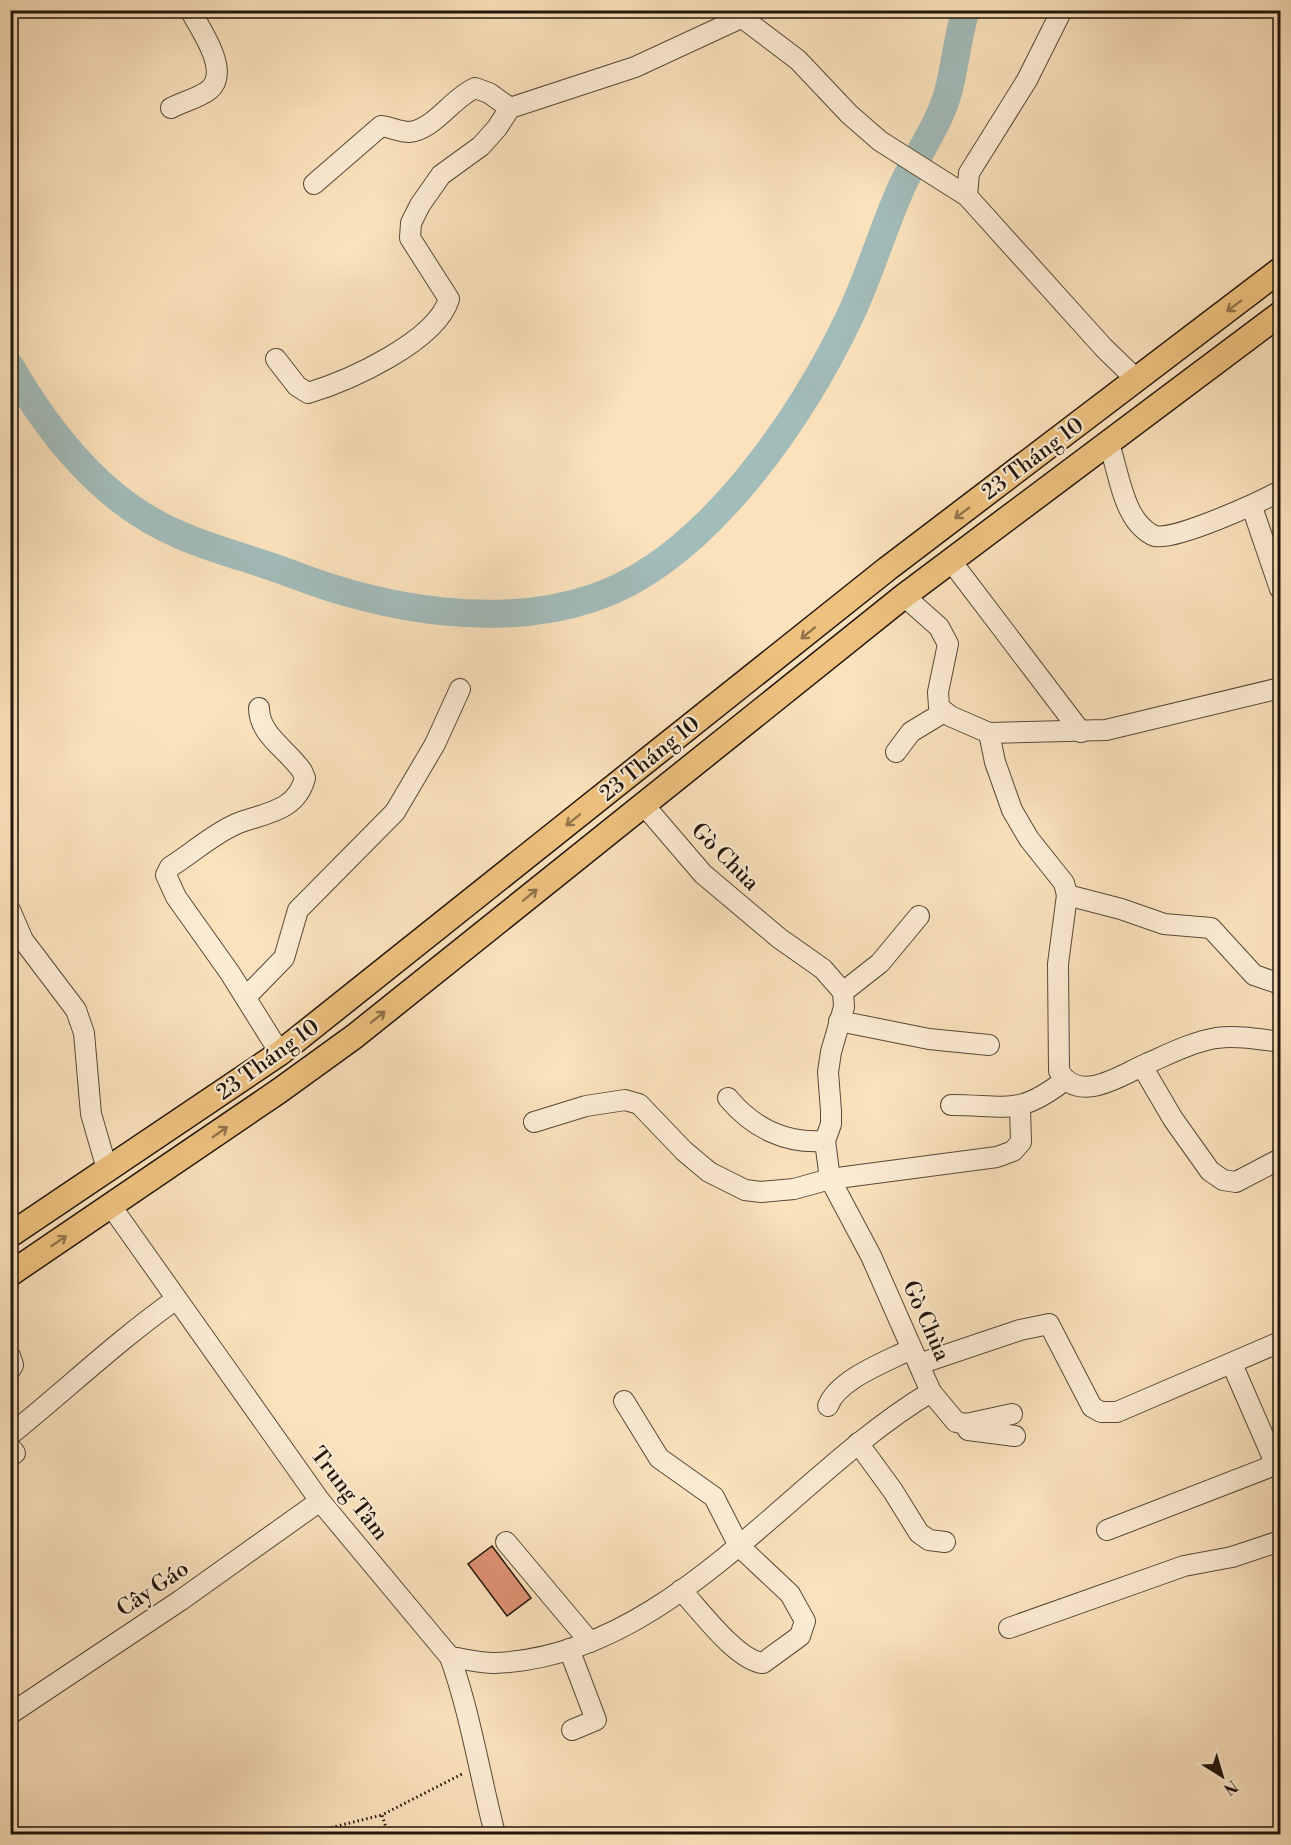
<svg xmlns="http://www.w3.org/2000/svg" width="1291" height="1845" viewBox="0 0 1291 1845" font-family="'Libre Bodoni',serif">
<rect width="100%" height="100%" fill="#fbe2bd"/>
<filter id="stains"><feTurbulence type="fractalNoise" baseFrequency=".00333" numOctaves="4"/><feColorMatrix values="0 0 0 0 .2 0 0 0 0 .09 0 0 0 0 .02 0 0 0 .5 -.17"/></filter>
<radialGradient id="worn" r=".72"><stop offset=".6" stop-color="#630" stop-opacity="0"/><stop offset="1" stop-color="#630" stop-opacity=".3"/></radialGradient>
<g fill="none" stroke-linecap="round" stroke-linejoin="round">
<path stroke="#a2bcba" stroke-width="28" d="M10,366C51,436 104,503 180,535C216,551 256,560 292,574C382,609 499,630 593,598C705,561 802,418 850,316C870,274 883,228 902,186C914,161 930,138 941,112C955,81 955,43 966,10"/>
</g>
<polygon fill="#de9273" stroke="#22150b" stroke-width="1.5" points="492,1546 531,1598 507,1616 468,1564"/>
<g fill="none" stroke-linecap="round" stroke-linejoin="round">
<defs>
<g id="minor">
<polyline points="732,10 798,60 849,114 880,141 967,196 1104,348 1137,380"/>
<path d="M171,108C182,102 199,98 209,90C231,72 201,30 190,10"/>
<path d="M314,184L381,126C390,127 400,132 409,132C434,130 452,98 475,88L489,93L510,108"/>
<polyline points="967,196 969,173 1027,80 1062,10"/>
<path d="M276,359L297,386L308,393C348,381 436,342 449,299L410,238L411,223L420,205L441,175L481,146L497,128L510,108L635,67L743,17"/>
<path d="M1109,444C1116,464 1121,496 1132,514C1136,522 1146,533 1155,536C1175,541 1260,502 1280,491"/>
<polyline points="1252,507 1280,589"/>
<polyline points="951,561 1081,732"/>
<path d="M904,596L939,627L948,644L938,692L939,707L950,716L989,733L995,762L1012,810L1029,839L1064,883L1067,895L1058,964L1059,1071C1079,1105 1121,1075 1146,1064C1167,1055 1192,1042 1216,1038C1237,1035 1259,1039 1280,1042"/>
<path d="M259,708C259,735 288,750 302,771L305,778C296,813 262,813 236,824C213,834 191,854 170,867L166,875L176,897L230,973L280,1053"/>
<polyline points="989,733 1106,730 1280,688"/>
<polyline points="896,752 911,732 944,712"/>
<polyline points="1067,895 1121,909 1164,924 1211,928 1254,975 1280,984"/>
<polyline points="10,910 23,940 76,1010 84,1033 91,1114 107,1169"/>
<polyline points="843,992 880,963 919,916"/>
<polyline points="246,997 284,958 298,910 395,812 435,744 460,689"/>
<polyline points="839,1021 929,1039 989,1045"/>
<polyline points="1142,1066 1173,1119 1210,1171 1223,1180 1236,1182 1280,1159"/>
<path d="M728,1098C753,1128 786,1144 825,1141"/>
<path d="M951,1105C1005,1105 1018,1117 1065,1080"/>
<polyline points="534,1122 586,1106 625,1100 639,1104 684,1151 709,1172 745,1190 761,1192 794,1189 830,1179 997,1157 1013,1151 1021,1142 1020,1107"/>
<path d="M111,1206L320,1501L450,1657C470,1712 480,1776 495,1834"/>
<polyline points="10,1356 13,1365 10,1370"/>
<polyline points="919,1364 1020,1330 1049,1324 1092,1407 1101,1412 1117,1412 1280,1342"/>
<polyline points="1232,1364 1276,1465"/>
<polyline points="931,1392 956,1422 966,1424 1012,1414"/>
<path d="M624,1401L659,1458L714,1497L739,1546L790,1594L805,1621L800,1636L763,1663C737,1661 699,1609 681,1590"/>
<path d="M828,1406C838,1379 886,1362 911,1349"/>
<polyline points="968,1430 1015,1436"/>
<path d="M10,1435C66,1390 117,1341 175,1300"/>
<polyline points="858,1443 893,1491 919,1533 929,1540 945,1542"/>
<polyline points="10,1447 15,1453 10,1457"/>
<polyline points="1107,1530 1280,1463"/>
<polyline points="506,1542 590,1642"/>
<polyline points="1009,1628 1184,1566 1232,1557 1280,1541"/>
<polyline points="569,1649 596,1720 572,1730"/>
<path d="M450,1657C464,1659 480,1663 494,1663C670,1657 790,1476 931,1392L871,1256L830,1179L825,1141L831,1124V1111L828,1072L831,1052L844,1007L843,992L823,969L779,938L703,874L643,804"/>
<polyline points="10,1714 181,1600 320,1501"/>
</g>
<g id="major">
<polyline points="10,1235 280,1053 887,569 1280,270"/>
<polyline points="10,1274 279,1091 355,1036 904,596 1280,314"/>
</g>
</defs>
<use href="#minor" stroke="#584838" stroke-width="22"/>
<use href="#major" stroke="#22150b" stroke-width="27"/>
<g stroke="#22150b" stroke-width="3" stroke-dasharray="1.5 3" stroke-linecap="butt">
<polyline points="305,1834 382,1815"/>
<polyline points="388,1834 382,1815 464,1773"/>
</g>
<use href="#minor" stroke="#fcecd4" stroke-width="20"/>
<use href="#major" stroke="#eec17e" stroke-width="24"/>
</g>
<defs><path id="oneway-shaft" d="M-6 0H5M1.5-3L5.5 0L1.5 3" fill="none" stroke-width="1.6" stroke-linecap="round" stroke-linejoin="round" transform="scale(1.5)"/></defs>
<g stroke="#92744a">
<use href="#oneway-shaft" transform="translate(1234 306) rotate(143)"/>
<use href="#oneway-shaft" transform="translate(962 513) rotate(143)"/>
<use href="#oneway-shaft" transform="translate(808 633) rotate(141)"/>
<use href="#oneway-shaft" transform="translate(573 820) rotate(141)"/>
<use href="#oneway-shaft" transform="translate(530 895) rotate(-39)"/>
<use href="#oneway-shaft" transform="translate(378 1017) rotate(-39)"/>
<use href="#oneway-shaft" transform="translate(220 1132) rotate(-35)"/>
<use href="#oneway-shaft" transform="translate(59 1241) rotate(-34)"/>
</g>
<g text-anchor="middle" dominant-baseline="central" stroke-width="4.5" stroke-linejoin="round" paint-order="stroke">
<g font-size="22" fill="#22150b" stroke="#fcecd4">
<text transform="translate(1033 459) rotate(-37)">23 Tháng 10</text>
<text transform="translate(650 759) rotate(-39)">23 Tháng 10</text>
<text transform="translate(725 857) rotate(45)">Gò Chùa</text>
<text transform="translate(268 1060) rotate(-36)">23 Tháng 10</text>
<text transform="translate(926 1321) rotate(66)">Gò Chùa</text>
<text transform="translate(349 1494) rotate(52)">Trung Tâm</text>
<text transform="translate(153 1589) rotate(-34)">Cây Gáo</text>
</g>
</g>
<rect width="1291" height="1845" fill="none" stroke="#fbe2bd" stroke-width="36"/>
<rect x="12" y="12" width="1267" height="1821" fill="none" stroke="#22150b" stroke-width="3"/>
<rect x="18" y="18" width="1255" height="1809" fill="none" stroke="#22150b" stroke-width="1.5"/>
<g transform="translate(1222 1776) rotate(143)" stroke="#fcecd4" stroke-width="4.5" paint-order="stroke">
<path d="M0-4.5L10 22L0 15L-10 22Z" fill="#22150b"/>
<text y="-9" font-size="16" font-weight="bold" text-anchor="middle" fill="#22150b">N</text>
</g>
<rect width="100%" height="100%" filter="url(#stains)"/>
<rect width="100%" height="100%" fill="url(#worn)"/>
</svg>
